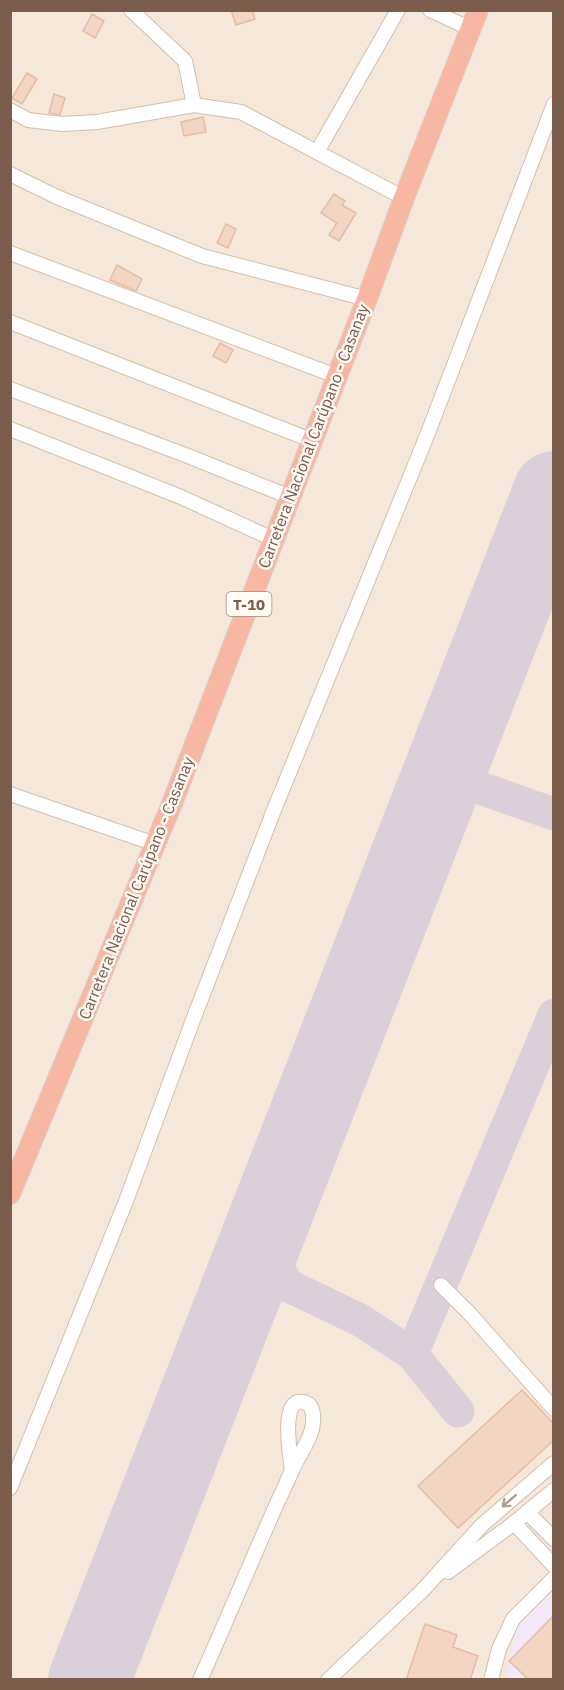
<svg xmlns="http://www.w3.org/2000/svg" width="564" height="1690" viewBox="0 0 564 1690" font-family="'IBM Plex Sans',sans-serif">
<rect width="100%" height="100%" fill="#fdf6ec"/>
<rect fill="#f5e8da" x="11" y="11" width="542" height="1668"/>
<polygon fill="#f3e8fa" points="553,1588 553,1679 507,1680 509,1661 518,1626"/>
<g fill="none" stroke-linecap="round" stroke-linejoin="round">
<g stroke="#dbcfda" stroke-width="33">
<polyline points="443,775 554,814"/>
<polyline points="289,1286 360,1320 412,1354 458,1411"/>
<polyline points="237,1301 257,1288 274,1283 289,1286 268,1254 263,1234"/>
<polyline points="412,1354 554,1015"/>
</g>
<polyline stroke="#dbcfda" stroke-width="82" points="89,1680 554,492"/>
</g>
<g fill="#f3d5c3" stroke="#e6bba3" stroke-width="1.5">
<polygon points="231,10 252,10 255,19 236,25"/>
<polygon points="92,14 104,21 95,38 83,31"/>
<polygon points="27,73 37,79 22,104 12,98"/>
<polygon points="54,94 65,98 60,115 49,113"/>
<polygon points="203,117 206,132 184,136 181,122"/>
<polygon points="334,194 345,201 342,205 356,213 339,241 329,235 337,223 321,213"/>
<polygon points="226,224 236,229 228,248 217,243"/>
<polygon points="117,265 142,279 136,291 110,280"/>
<polygon points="220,343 233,350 226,363 213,356"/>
<polygon points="522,1390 554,1424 554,1440 458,1528 418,1486"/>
<polygon points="554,1615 554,1680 529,1680 509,1661"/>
<polygon points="425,1624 457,1635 453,1647 478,1656 470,1680 406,1680"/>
</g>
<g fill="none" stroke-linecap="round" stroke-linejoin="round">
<defs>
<g id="minor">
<polyline points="131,10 185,61 194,105"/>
<polyline points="430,10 471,29"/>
<polyline points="10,110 28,120 62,124 97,122 194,105 241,112 404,198"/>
<polyline points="317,152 398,10"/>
<polyline points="10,174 57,197 202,256 367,299"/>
<polyline points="10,253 336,376"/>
<polyline points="10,322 311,440"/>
<polyline points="10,389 188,456 290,497"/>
<polyline points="10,429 181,497 273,539"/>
<polyline points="10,794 155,844"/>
<polyline points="441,1285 470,1314 554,1409"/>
<polyline points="10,1488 126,1201 193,1020 274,810 426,438 554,104"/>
<polyline points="527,1512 554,1539"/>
<polyline points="514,1523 554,1566"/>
<polyline points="448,1572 514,1523 554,1490"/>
<path d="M200,1680C227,1620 252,1559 279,1499C285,1487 290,1474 296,1462C302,1451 309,1441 312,1429C314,1420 315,1404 303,1402C279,1397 291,1459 292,1471"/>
<polyline points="328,1680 422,1591 482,1525 554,1463"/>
<polyline points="491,1680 499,1649 513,1619 554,1578"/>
</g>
<polyline id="highway" points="10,1194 171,806 367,299 404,198 478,10"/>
</defs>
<use href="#minor" stroke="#d1beb0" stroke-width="16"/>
<use href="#highway" stroke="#dad1cd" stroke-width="22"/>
<use href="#minor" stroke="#fff" stroke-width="14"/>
<use href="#highway" stroke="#f7b7a3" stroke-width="20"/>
</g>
<defs><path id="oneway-shaft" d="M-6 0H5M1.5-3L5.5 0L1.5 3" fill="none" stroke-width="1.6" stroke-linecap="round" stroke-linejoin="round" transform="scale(1.5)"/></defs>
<use stroke="#af9d94" href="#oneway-shaft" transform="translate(509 1501) rotate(139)"/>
<g text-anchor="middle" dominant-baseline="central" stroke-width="5" stroke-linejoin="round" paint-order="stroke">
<rect fill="#fffaf3" stroke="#a28b7f" stroke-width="1.5" x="226.5" y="592" width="45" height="24" rx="4.5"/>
<g font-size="15" font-weight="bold" fill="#7a5c4d">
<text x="249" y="604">T-10</text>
</g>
<g font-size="16" fill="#7a5c4d" stroke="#fffaf3">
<text transform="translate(313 436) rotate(-69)">Carretera Nacional Carúpano - Casanay</text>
<text transform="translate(136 888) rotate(-68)">Carretera Nacional Carúpano - Casanay</text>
</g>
</g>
<rect width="564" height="1690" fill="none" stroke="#7a5c4d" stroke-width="24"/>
</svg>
